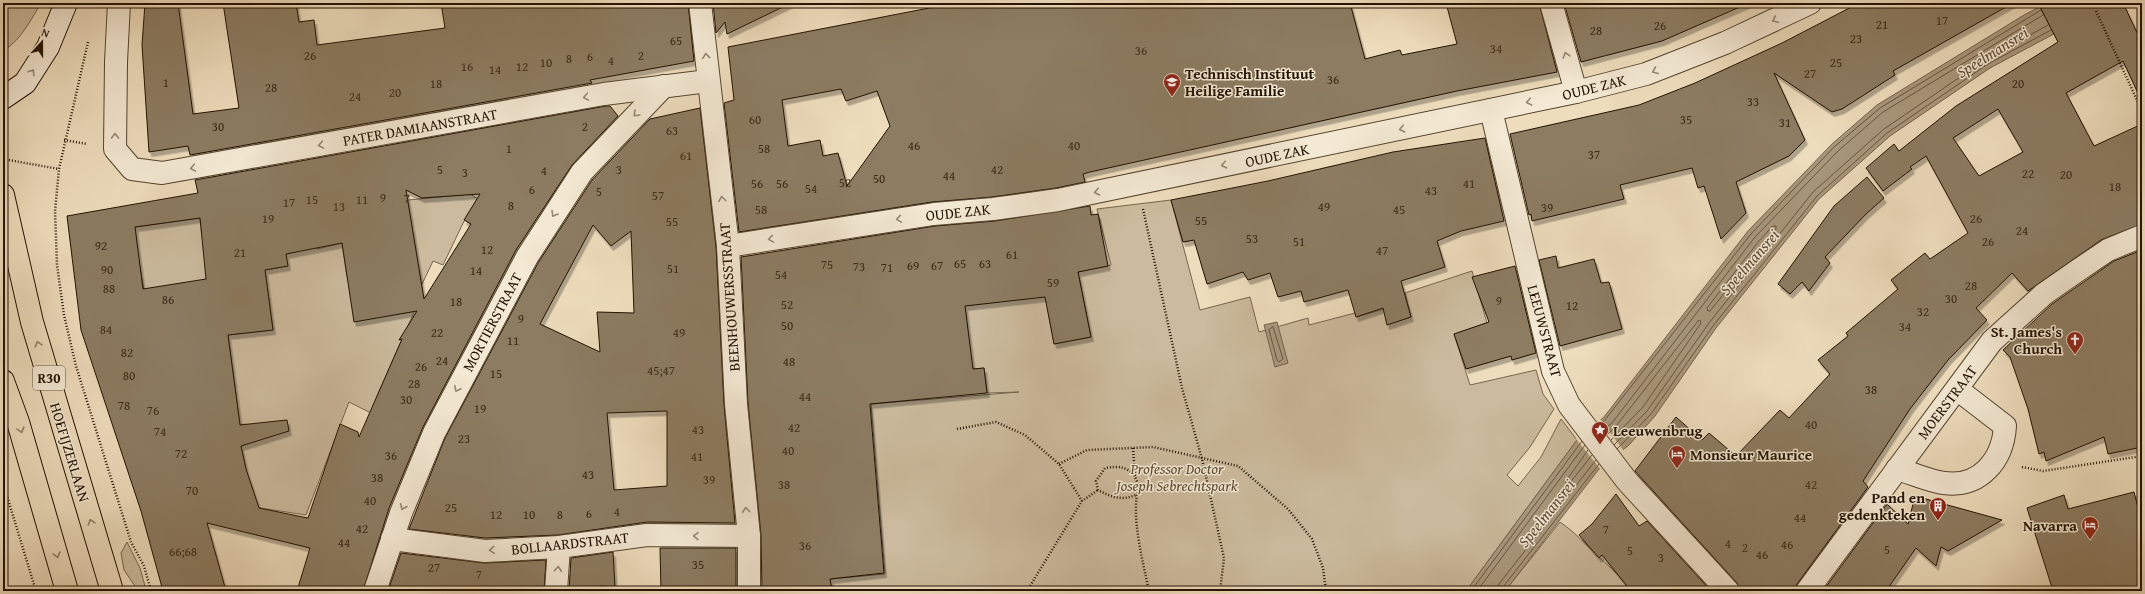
<svg xmlns="http://www.w3.org/2000/svg" width="2145" height="594" viewBox="0 0 2145 594" font-family="'Gentium Book Plus',serif">
<defs>
<filter id="shadow"><feDropShadow dx="2.5" dy="4.5" stdDeviation="0" flood-color="#0004"/></filter>
</defs>
<rect width="100%" height="100%" fill="#eeddbd"/>
<filter id="stains"><feTurbulence type="fractalNoise" baseFrequency=".005" numOctaves="4"/><feColorMatrix values="0 0 0 0 .2 0 0 0 0 .09 0 0 0 0 .02 0 0 0 .5 -.17"/></filter>
<radialGradient id="worn" r=".72"><stop offset=".6" stop-color="#630" stop-opacity="0"/><stop offset="1" stop-color="#630" stop-opacity=".3"/></radialGradient>
<g fill="#cbba9d" stroke="#76664e">
<path d="M3,3H41C31,20 20,41 3,51Z"/>
<polygon points="470,194 478,199 466,217 443,265 433,261 415,299 415,310 377,396 391,423 349,402 306,515 254,507 241,446 247,444 245,439 250,437 246,424 240,425 228,335 273,330 265,270 287,266 286,254 299,251 313,223 317,249 342,243 347,277 364,275 408,200"/>
<polygon points="1171,200 1200,310 1250,297 1259,332 1308,318 1309,325 1355,313 1356,317 1384,309 1388,324 1411,317 1405,293 1472,271 1487,323 1454,334 1470,385 1536,370 1543,394 1554,409 1530,447 1507,475 1518,486 1541,457 1561,419 1577,440 1466,591 832,591 830,579 885,574 871,404 1019,392 987,393 984,368 881,379 854,330 1043,284 1054,344 1091,337 1078,272 1111,265 1097,209"/>
<polygon points="200,218 202,236 221,277 144,290 139,262 129,228"/>
<path d="M1560,522C1576,533 1585,544 1599,557C1613,570 1620,575 1631,591H1505Z"/>
<polygon points="127,542 140,568 145,586 137,589 124,570 121,553"/>
</g>
<g fill="#a9987d" stroke="#73624b">
<polygon points="2047,3 2112,3 1990,68 1890,136 1819,199 1716,328 1655,416 1629,445 1599,469 1505,591 1466,591 1577,440 1604,417 1748,231 1832,144 1877,105 2024,15"/>
<polygon points="1277,322 1288,363 1275,367 1264,325"/>
</g>
<polygon fill="#eeddbd" points="1600,419 1624,451 1601,470 1576,439"/>
<g fill="none" stroke-linecap="round" stroke-linejoin="round">
<g stroke="#66553e" stroke-width="1">
<polygon points="1773,226 1776,226 1776,229 1710,311 1708,311 1707,308 1759,241"/>
<polygon points="1273,327 1283,359 1279,362 1277,360 1269,330"/>
<polyline points="1600,426 1751,234 1834,147 1880,108 2041,10"/>
<polyline points="1603,430 1612,423 1755,237 1838,151 1883,112 2043,15"/>
<polyline points="1607,435 1616,426 1698,321 1700,320 1701,323 1643,407 1611,440"/>
<polyline points="1614,445 1647,411 1709,323 1813,192 1884,129 1985,60 2048,25"/>
<polyline points="1617,449 1651,414 1713,326 1817,196 1887,133 1988,64 2051,30"/>
<polyline points="1588,450 1566,481 1566,484 1569,484 1592,455"/>
<polyline points="1471,591 1582,441"/>
<polyline points="1477,591 1585,445"/>
<polyline points="1497,591 1499,584 1596,460"/>
<polyline points="1502,591 1503,587 1599,464"/>
</g>
</g>
<g fill="#8c7c62" stroke="#221200" fill-rule="evenodd" filter="url(#shadow)">
<polygon points="145,3 178,3 193,114 239,108 223,3 296,3 299,22 314,20 317,45 445,28 441,3 688,3 694,61 590,80 592,83 190,155 188,146 149,152 142,45"/>
<polygon points="713,3 791,3 727,34 725,22 716,33"/>
<path d="M955,3H1350L1365,59L1400,50L1402,55L1457,44L1446,3H1539L1557,72L1457,91L1090,172L1083,174L1085,182L1056,188L992,197L932,202L739,232L724,103L734,100L728,47ZM841,89L846,101L877,91L890,126L847,186L838,153L823,156L820,140L788,146L782,100Z"/>
<polygon points="1564,3 1749,3 1662,41 1581,62"/>
<polygon points="1859,3 2013,3 1893,71 1895,75 1842,109 1832,112 1774,73 1805,140 1789,156 1736,182 1746,213 1721,239 1704,186 1698,188 1692,168 1620,185 1624,199 1532,221 1531,214 1529,215 1510,134 1639,105 1695,83 1782,43"/>
<path d="M2038,3H2123L2142,43V102L2123,61L2066,93L2094,146L2142,124V224L2101,240L2028,291L2012,273L1976,308L1987,320L1948,360L1910,409L1863,481L1868,487L1797,584L1795,591H1740L1737,583L1635,471L1676,417L1702,440L1709,433L1736,456L1780,410L1789,418L1830,374L1818,360L1848,336L1846,333L1898,289L1891,280L1925,253L1930,259L1968,233L1926,156L1910,167L1912,169L1883,191L1866,168L1894,144L1899,151L1956,106L2058,42ZM1998,109L2023,152L1979,176L1953,138Z"/>
<path d="M606,106H610L618,116L572,165L516,250L423,427L389,508L363,591H297L310,548L207,523L226,591H163L141,511L81,330L67,216L198,193L195,180ZM406,190L422,198L480,194L464,220L471,224L424,299ZM200,218L206,279L143,289L135,227ZM342,243L354,322L417,311L399,340L402,339L359,437L358,432L340,424L308,518L259,508L246,469L241,446L289,431L287,420L240,425L228,335L273,330L265,270L288,266L286,254Z"/>
<path d="M700,108L716,247L724,405L735,523L647,522L558,535L485,538L409,529L445,438L538,263L592,180L650,119ZM593,225L611,246L631,231L634,313L597,312L600,352L540,324ZM667,411V486L614,490L607,413Z"/>
<polygon points="1485,138 1504,221 1461,231 1437,241 1445,267 1401,281 1411,317 1387,325 1383,308 1356,317 1348,290 1304,302 1301,291 1278,297 1270,273 1248,280 1243,272 1207,284 1194,240 1183,242 1171,200 1268,181 1393,152"/>
<polygon points="1867,177 1884,198 1866,214 1825,257 1830,263 1809,291 1802,282 1790,294 1778,284 1834,206"/>
<polygon points="1090,206 1091,215 1098,214 1108,266 1078,272 1091,337 1054,344 1045,297 965,306 973,369 984,368 987,393 870,404 884,573 830,579 832,591 762,591 761,535 748,403 741,257 935,226 995,221"/>
<polygon points="2142,250 2142,447 2108,454 2104,437 2046,461 2044,452 2039,454 2028,409 2010,357 2003,350 2052,304 2114,261"/>
<polygon points="1556,256 1558,268 1594,259 1601,283 1609,282 1622,329 1560,346 1539,260"/>
<polygon points="1515,266 1536,353 1512,360 1511,356 1466,369 1454,334 1489,322 1472,277"/>
<polygon points="2134,492 2142,523 2142,591 2053,591 2027,508 2064,495 2068,509"/>
<polygon points="1616,494 1639,526 1647,521 1711,591 1631,591 1602,555 1599,558 1579,535 1592,524"/>
<polygon points="1915,496 2002,520 1948,551 1941,547 1936,566 1916,548 1886,591 1823,591 1887,504 1908,524"/>
<polygon points="660,548 736,548 736,591 661,591"/>
<polygon points="613,552 615,587 600,586 600,591 569,591 571,558"/>
<polygon points="401,553 484,563 546,560 544,591 388,591"/>
</g>
<g fill="none" stroke-linecap="round" stroke-linejoin="round">
<defs>
<g id="street">
<polyline points="119,3 116,62 115,149 132,169 162,173 604,94 708,81"/>
<polyline points="700,3 728,246 736,404 749,536 749,591"/>
<polyline points="1551,3 1576,92"/>
<polyline points="1491,110 1553,371 1569,405 1627,481 1728,591"/>
<polyline points="728,246 934,214 993,209 1058,200 1576,92 1646,74 1725,43 1810,3"/>
<path d="M1897,469C1912,473 1929,481 1944,483C1980,488 2003,460 2005,426L1957,389"/>
<polyline points="392,539 485,551 559,547 647,535 749,536"/>
<polyline points="375,591 401,513 434,433 527,257 582,172 664,86"/>
<polyline points="556,591 559,547"/>
<polyline points="1807,591 1992,341 2044,294 2077,271 2108,250 2142,236"/>
</g>
<polyline id="secondary" points="3,98 25,83 48,47 66,3"/>
<g id="primary">
<polyline points="3,195 32,322 112,591"/>
<polyline points="3,381 18,422 67,591"/>
</g>
</defs>
<use href="#street" stroke="#55452f" stroke-width="24"/>
<use href="#secondary" stroke="#221200" stroke-width="24"/>
<use href="#primary" stroke="#221200" stroke-width="24"/>
<g stroke="#221200" stroke-width="2.5" stroke-dasharray="1 2" stroke-linecap="butt">
<polyline points="2096,11 2142,111"/>
<polyline points="88,42 59,169 55,211 57,265 64,315 76,366 131,542 144,566 151,591"/>
<polyline points="64,140 87,144"/>
<polyline points="3,159 59,169"/>
<polyline points="1143,209 1182,388 1202,459 1224,558 1220,591"/>
<polyline points="957,429 996,422 1025,435 1059,464 1082,501"/>
<path d="M1133,448L1135,477L1139,486C1130,514 1143,562 1149,591"/>
<polyline points="1059,464 1087,450 1153,447 1238,466 1288,509 1312,539 1323,568 1326,591"/>
<polyline points="2022,467 2043,471 2142,456"/>
<path d="M1135,476C1126,466 1118,466 1105,468L1096,481L1098,490C1111,497 1122,501 1136,495"/>
<polyline points="3,483 36,591"/>
<polyline points="1027,591 1082,501 1098,490"/>
</g>
<use href="#street" stroke="#f4e9d4" stroke-width="22"/>
<use href="#secondary" stroke="#f4e9d4" stroke-width="22"/>
<use href="#primary" stroke="#eeddbd" stroke-width="22"/>
</g>
<defs><path id="oneway-chevron" d="M-2-3.5L2.5 0L-2 3.5" fill="none" stroke-width="1.6" stroke-linecap="round" stroke-linejoin="round"/></defs>
<g stroke="#968875">
<use href="#oneway-chevron" transform="translate(1775 20) rotate(155)"/>
<use href="#oneway-chevron" transform="translate(1566 55) rotate(-106)"/>
<use href="#oneway-chevron" transform="translate(706 56) rotate(-96)"/>
<use href="#oneway-chevron" transform="translate(1655 71) rotate(158)"/>
<use href="#oneway-chevron" transform="translate(32 72) rotate(-57)"/>
<use href="#oneway-chevron" transform="translate(586 97) rotate(170)"/>
<use href="#oneway-chevron" transform="translate(1529 102) rotate(168)"/>
<use href="#oneway-chevron" transform="translate(636 114) rotate(135)"/>
<use href="#oneway-chevron" transform="translate(1402 129) rotate(168)"/>
<use href="#oneway-chevron" transform="translate(115 136) rotate(-90)"/>
<use href="#oneway-chevron" transform="translate(321 145) rotate(170)"/>
<use href="#oneway-chevron" transform="translate(1224 165) rotate(168)"/>
<use href="#oneway-chevron" transform="translate(193 168) rotate(170)"/>
<use href="#oneway-chevron" transform="translate(1097 192) rotate(168)"/>
<use href="#oneway-chevron" transform="translate(722 199) rotate(-97)"/>
<use href="#oneway-chevron" transform="translate(554 214) rotate(121)"/>
<use href="#oneway-chevron" transform="translate(899 219) rotate(171)"/>
<use href="#oneway-chevron" transform="translate(771 239) rotate(171)"/>
<use href="#oneway-chevron" transform="translate(457 389) rotate(117)"/>
<use href="#oneway-chevron" transform="translate(403 507) rotate(113)"/>
<use href="#oneway-chevron" transform="translate(746 510) rotate(-95)"/>
<use href="#oneway-chevron" transform="translate(696 536) rotate(-179)"/>
<use href="#oneway-chevron" transform="translate(492 550) rotate(177)"/>
<use href="#oneway-chevron" transform="translate(558 569) rotate(-86)"/>
</g>
<g stroke="#928268">
<use href="#oneway-chevron" transform="translate(38 344) rotate(-107)"/>
<use href="#oneway-chevron" transform="translate(21 430) rotate(74)"/>
<use href="#oneway-chevron" transform="translate(91 522) rotate(-107)"/>
<use href="#oneway-chevron" transform="translate(57 555) rotate(74)"/>
</g>
<defs>
<symbol id="school-pin" viewBox="-11 -11 22 30"><path d="M0 17L-7.5 6A9.5 9.5 0 1 1 7.5 6Z" fill="#8f2418" stroke="#f4e9d4"/><path d="M0-5L7-2L0 1L-7-2ZM-4 1L0 2.5L4 1V4Q0 6-4 4Z" fill="#fff"/></symbol>
<symbol id="church-pin" viewBox="-11 -11 22 30"><path d="M0 17L-7.5 6A9.5 9.5 0 1 1 7.5 6Z" fill="#8f2418" stroke="#f4e9d4"/><path d="M-1.2-6h2.4v3.5h3.3v2.4h-3.3V6h-2.4V-.1h-3.3v-2.4h3.3Z" fill="#fff"/></symbol>
<symbol id="sight-pin" viewBox="-11 -11 22 30"><path d="M0 17L-7.5 6A9.5 9.5 0 1 1 7.5 6Z" fill="#8f2418" stroke="#f4e9d4"/><path d="M0-6L1.8-2.2L6-1.7L2.9 1.2L3.7 5.4L0 3.3L-3.7 5.4L-2.9 1.2L-6-1.7L-1.8-2.2Z" fill="#fff"/></symbol>
<symbol id="hotel-pin" viewBox="-11 -11 22 30"><path d="M0 17L-7.5 6A9.5 9.5 0 1 1 7.5 6Z" fill="#8f2418" stroke="#f4e9d4"/><path d="M-6-4.5h1.5V1H6V5H4.5V3h-9V5H-6ZM-4 0a1.8 1.8 0 1 1 3.6 0ZM.5 0V-2.5h3Q6-2.5 6 0Z" fill="#fff"/></symbol>
<symbol id="building-pin" viewBox="-11 -11 22 30"><path d="M0 17L-7.5 6A9.5 9.5 0 1 1 7.5 6Z" fill="#8f2418" stroke="#f4e9d4"/><path d="M-4-6H4V6H1V3H-1V6H-4ZM-2.5-4.3h1.7v1.8h-1.7ZM.8-4.3h1.7v1.8H.8ZM-2.5-1h1.7V.8h-1.7ZM.8-1h1.7V.8H.8Z" fill="#fff"/></symbol>
</defs>
<g fill-rule="evenodd">
<use href="#school-pin" x="1162" y="72" width="20" height="27"/>
<use href="#church-pin" x="2065" y="330" width="20" height="27"/>
<use href="#sight-pin" x="1590" y="420" width="20" height="27"/>
<use href="#hotel-pin" x="1667" y="444" width="20" height="27"/>
<use href="#building-pin" x="1928" y="496" width="20" height="27"/>
<use href="#hotel-pin" x="2080" y="515" width="20" height="27"/>
</g>
<g text-anchor="middle" dominant-baseline="central" stroke-width="3" stroke-linejoin="round" paint-order="stroke">
<g font-size="13" fill="#3c2c18">
<text x="1942" y="20">17</text>
<text x="1882" y="24">21</text>
<text x="1660" y="25">26</text>
<text x="1596" y="30">28</text>
<text x="1856" y="38">23</text>
<text x="676" y="40">65</text>
<text x="1496" y="48">34</text>
<text x="1141" y="50">36</text>
<text x="310" y="55">26</text>
<text x="641" y="55">2</text>
<text x="590" y="56">6</text>
<text x="569" y="58">8</text>
<text x="611" y="60">4</text>
<text x="546" y="62">10</text>
<text x="1836" y="62">25</text>
<text x="467" y="66">16</text>
<text x="522" y="66">12</text>
<text x="495" y="69">14</text>
<text x="1810" y="73">27</text>
<text x="1333" y="79">36</text>
<text x="166" y="82">1</text>
<text x="436" y="83">18</text>
<text x="2018" y="83">20</text>
<text x="271" y="87">28</text>
<text x="395" y="92">20</text>
<text x="355" y="96">24</text>
<text x="1753" y="101">33</text>
<text x="755" y="119">60</text>
<text x="1686" y="119">35</text>
<text x="1785" y="122">31</text>
<text x="218" y="126">30</text>
<text x="585" y="126">2</text>
<text x="672" y="130">63</text>
<text x="914" y="145">46</text>
<text x="1074" y="145">40</text>
<text x="509" y="148">1</text>
<text x="764" y="148">58</text>
<text x="1594" y="154">37</text>
<text x="686" y="155">61</text>
<text x="440" y="169">5</text>
<text x="619" y="169">3</text>
<text x="997" y="169">42</text>
<text x="544" y="170">4</text>
<text x="465" y="172">3</text>
<text x="2028" y="173">22</text>
<text x="2066" y="174">20</text>
<text x="949" y="175">44</text>
<text x="879" y="178">50</text>
<text x="845" y="182">52</text>
<text x="757" y="183">56</text>
<text x="782" y="183">56</text>
<text x="1469" y="183">41</text>
<text x="2115" y="186">18</text>
<text x="811" y="188">54</text>
<text x="532" y="189">6</text>
<text x="1431" y="190">43</text>
<text x="599" y="191">5</text>
<text x="658" y="195">57</text>
<text x="383" y="197">9</text>
<text x="407" y="198">7</text>
<text x="312" y="199">15</text>
<text x="362" y="199">11</text>
<text x="289" y="202">17</text>
<text x="511" y="205">8</text>
<text x="339" y="206">13</text>
<text x="1324" y="206">49</text>
<text x="1547" y="207">39</text>
<text x="761" y="209">58</text>
<text x="1399" y="209">45</text>
<text x="268" y="218">19</text>
<text x="1976" y="218">26</text>
<text x="1201" y="220">55</text>
<text x="672" y="221">55</text>
<text x="2022" y="230">24</text>
<text x="1252" y="238">53</text>
<text x="1299" y="241">51</text>
<text x="1988" y="241">26</text>
<text x="101" y="245">92</text>
<text x="487" y="249">12</text>
<text x="1382" y="250">47</text>
<text x="240" y="252">21</text>
<text x="1012" y="254">61</text>
<text x="960" y="263">65</text>
<text x="985" y="263">63</text>
<text x="827" y="264">75</text>
<text x="913" y="265">69</text>
<text x="937" y="265">67</text>
<text x="859" y="266">73</text>
<text x="887" y="267">71</text>
<text x="673" y="268">51</text>
<text x="107" y="269">90</text>
<text x="476" y="270">14</text>
<text x="781" y="274">54</text>
<text x="1053" y="282">59</text>
<text x="1971" y="285">28</text>
<text x="109" y="288">88</text>
<text x="1951" y="298">30</text>
<text x="168" y="299">86</text>
<text x="1499" y="300">9</text>
<text x="456" y="301">18</text>
<text x="787" y="304">52</text>
<text x="1572" y="305">12</text>
<text x="1923" y="311">32</text>
<text x="521" y="318">9</text>
<text x="787" y="325">50</text>
<text x="1905" y="326">34</text>
<text x="106" y="329">84</text>
<text x="437" y="332">22</text>
<text x="679" y="332">49</text>
<text x="513" y="340">11</text>
<text x="127" y="352">82</text>
<text x="442" y="360">24</text>
<text x="789" y="361">48</text>
<text x="421" y="366">26</text>
<text x="661" y="370">45;47</text>
<text x="496" y="373">15</text>
<text x="129" y="375">80</text>
<text x="414" y="383">28</text>
<text x="1871" y="389">38</text>
<text x="805" y="396">44</text>
<text x="406" y="399">30</text>
<text x="124" y="405">78</text>
<text x="480" y="408">19</text>
<text x="153" y="410">76</text>
<text x="1811" y="424">40</text>
<text x="794" y="427">42</text>
<text x="698" y="429">43</text>
<text x="160" y="431">74</text>
<text x="464" y="438">23</text>
<text x="788" y="450">40</text>
<text x="181" y="453">72</text>
<text x="391" y="455">36</text>
<text x="697" y="456">41</text>
<text x="588" y="474">43</text>
<text x="377" y="477">38</text>
<text x="709" y="479">39</text>
<text x="784" y="484">38</text>
<text x="1811" y="484">42</text>
<text x="192" y="490">70</text>
<text x="370" y="500">40</text>
<text x="451" y="507">25</text>
<text x="617" y="511">4</text>
<text x="589" y="513">6</text>
<text x="496" y="514">12</text>
<text x="529" y="514">10</text>
<text x="560" y="514">8</text>
<text x="1800" y="517">44</text>
<text x="362" y="528">42</text>
<text x="1606" y="529">7</text>
<text x="344" y="542">44</text>
<text x="1728" y="543">4</text>
<text x="1787" y="544">46</text>
<text x="805" y="545">36</text>
<text x="1745" y="547">2</text>
<text x="1887" y="549">5</text>
<text x="1630" y="550">5</text>
<text x="183" y="551">66;68</text>
<text x="1762" y="554">46</text>
<text x="1661" y="557">3</text>
<text x="698" y="564">35</text>
<text x="434" y="567">27</text>
<text x="479" y="574">7</text>
</g>
<rect fill="#f4e9d4" stroke="#615240" stroke-width="1" x="33" y="366" width="32" height="24" rx="3"/>
<g font-size="14" font-weight="bold" fill="#221200">
<text x="49" y="378">R30</text>
</g>
<g font-size="15" font-weight="bold" fill="#221200" stroke="#f4e9d4" text-anchor="start">
<text x="1185" y="73">Technisch Instituut<tspan x="1185" dy="17">Heilige Familie</tspan></text>
<text x="2062" y="331" text-anchor="end">St. James's<tspan x="2062" dy="17">Church</tspan></text>
<text x="1613" y="430">Leeuwenbrug</text>
<text x="1690" y="454">Monsieur Maurice</text>
<text x="1925" y="497" text-anchor="end">Pand en<tspan x="1925" dy="17">gedenkteken</tspan></text>
<text x="2077" y="525" text-anchor="end">Navarra</text>
</g>
<g font-size="15" fill="#221200" stroke="#f4e9d4">
<text transform="translate(1594 87) rotate(-14)">OUDE ZAK</text>
<text transform="translate(420 127) rotate(-10)">PATER DAMIAANSTRAAT</text>
<text transform="translate(1277 155) rotate(-12)">OUDE ZAK</text>
<text transform="translate(958 212) rotate(-6)">OUDE ZAK</text>
<text transform="translate(729 297) rotate(-94)">BEENHOUWERSSTRAAT</text>
<text transform="translate(492 322) rotate(-62)">MORTIERSTRAAT</text>
<text transform="translate(1545 331) rotate(75)">LEEUWSTRAAT</text>
<text transform="translate(1947 402) rotate(-53)">MOERSTRAAT</text>
<text transform="translate(70 452) rotate(73)">HOEFIJZERLAAN</text>
<text transform="translate(570 543) rotate(-6)">BOLLAARDSTRAAT</text>
</g>
<g font-size="15" font-style="italic" fill="#5d4d37" stroke="#f4e9d4">
<text x="1177" y="468">Professor Doctor<tspan x="1177" dy="17">Joseph Sebrechtspark</tspan></text>
</g>
<g font-size="16" font-style="italic" fill="#5f4e38" stroke="#f4e9d4">
<text transform="translate(1992 52) rotate(-32)">Speelmansrei</text>
<text transform="translate(1749 262) rotate(-49)">Speelmansrei</text>
<text transform="translate(1546 513) rotate(-52)">Speelmansrei</text>
</g>
</g>
<rect width="2145" height="594" fill="none" stroke="#eeddbd" stroke-width="16"/>
<rect x="4" y="4" width="2137" height="586" fill="none" stroke="#221200" stroke-width="2"/>
<rect x="8" y="8" width="2129" height="578" fill="none" stroke="#221200"/>
<g transform="translate(42 42) rotate(21)" stroke="#f4e9d4" stroke-width="3" paint-order="stroke">
<path d="M0-3L7 15L0 10L-7 15Z" fill="#221200"/>
<text y="-6" font-size="11" font-weight="bold" text-anchor="middle" fill="#221200">N</text>
</g>
<rect width="100%" height="100%" filter="url(#stains)"/>
<rect width="100%" height="100%" fill="url(#worn)"/>
</svg>
